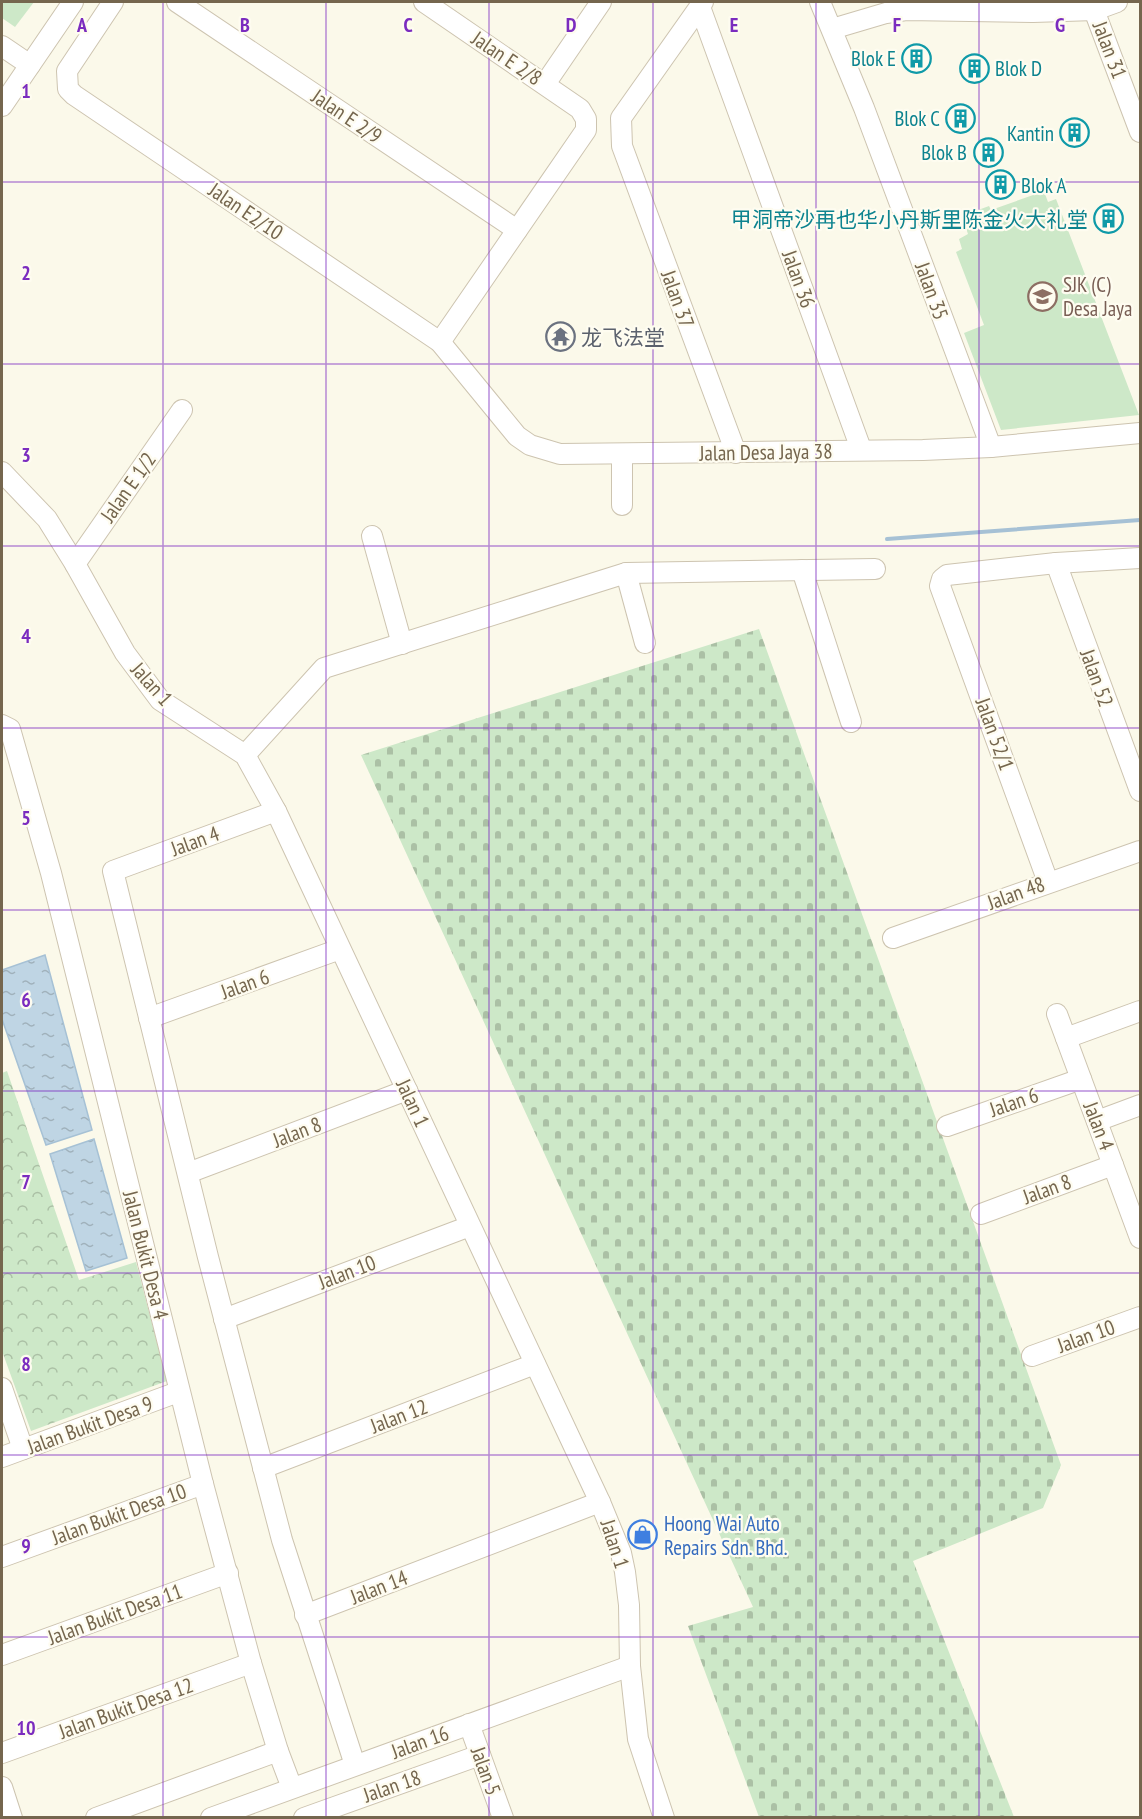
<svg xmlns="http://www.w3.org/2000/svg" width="1142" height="1819" viewBox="0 0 1142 1819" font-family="'PT Sans Narrow','Noto Sans SC',sans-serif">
<defs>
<pattern id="cemetery-stones" width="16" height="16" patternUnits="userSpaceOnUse" patternTransform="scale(1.5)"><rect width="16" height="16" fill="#cde8c8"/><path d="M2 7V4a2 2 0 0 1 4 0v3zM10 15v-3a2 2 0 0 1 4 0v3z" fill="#abc0a5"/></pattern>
<pattern id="park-crowns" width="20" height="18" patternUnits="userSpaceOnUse" patternTransform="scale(1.5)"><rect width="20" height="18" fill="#cde8c8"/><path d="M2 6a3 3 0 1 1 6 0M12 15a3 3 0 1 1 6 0" fill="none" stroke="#abc0a5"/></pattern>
<pattern id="water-ripples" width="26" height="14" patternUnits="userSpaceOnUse" patternTransform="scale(1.5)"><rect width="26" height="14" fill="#bfd5e4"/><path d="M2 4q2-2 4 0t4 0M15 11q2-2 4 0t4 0" fill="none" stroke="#a0b1bb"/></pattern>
</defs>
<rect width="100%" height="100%" fill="#fbf9ea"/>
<g fill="#cde8c8">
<polygon points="2,2 34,2 15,27 2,18"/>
<polygon points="1036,194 1045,194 1048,202 1056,199 1139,415 1001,430 964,333 984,325 956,252 962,249 959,239 968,234 962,216 989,206 991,210"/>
</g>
<polygon fill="url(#cemetery-stones)" points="759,629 1061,1465 1043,1508 913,1561 1014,1817 759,1817 688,1626 753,1607 361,755"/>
<polygon fill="url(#park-crowns)" points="7,1071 79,1280 136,1262 167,1381 31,1431 2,1351 2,1073"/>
<g fill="url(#water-ripples)" stroke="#a6c1d5" stroke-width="1.5">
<polygon points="45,955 92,1130 46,1145 2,1019 2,970"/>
<polygon points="94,1139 127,1258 86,1271 50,1154"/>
</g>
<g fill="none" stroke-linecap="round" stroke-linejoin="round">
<polyline stroke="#a6c1d5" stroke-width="4" points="887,539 1140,520"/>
<defs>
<g id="minor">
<polyline points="113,2 67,71 68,89 74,95 440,342 517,436 530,445 560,454 923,450 991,447 1140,433"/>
<polyline points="177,2 517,230"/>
<polyline points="424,2 580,109 586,119 586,130 440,342"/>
<polyline points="703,2 621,118 622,146 736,453"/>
<polyline points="820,2 864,108 991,447"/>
<polyline points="1091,2 1140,132"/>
<polyline points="700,7 861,449"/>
<polyline points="832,29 886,13 906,10 1033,12 1095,10 1117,2"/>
<polyline points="2,46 30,65"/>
<polyline points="545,84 601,2"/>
<polyline points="2,106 73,2"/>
<polyline points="622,454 622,505"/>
<polyline points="2,472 47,519 75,564 125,653 160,700 245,755 276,811 600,1502 621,1553 625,1572 629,1605 630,1666 638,1739 664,1818"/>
<polyline points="372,536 402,644"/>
<polyline points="1056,563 1140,791"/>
<polyline points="75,564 182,410"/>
<polyline points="802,570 851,722"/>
<polyline points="626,573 645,643"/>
<polyline points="2,725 10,729 51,873 203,1484 251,1663 278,1751 292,1788"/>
<polyline points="245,755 324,668 626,573 875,569"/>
<polyline points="276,811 113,871 208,1257 282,1540 355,1765"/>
<polyline points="1048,882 940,586 942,579 947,575 1056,563 1140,558"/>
<polyline points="893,938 1140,851"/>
<polyline points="1057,1014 1140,1238"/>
<polyline points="149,1018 340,949"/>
<polyline points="1066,1038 1140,1011"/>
<polyline points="1097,1121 1140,1105"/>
<polyline points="947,1126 1081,1079"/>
<polyline points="188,1173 407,1090"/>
<polyline points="981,1214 1113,1165"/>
<polyline points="224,1319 470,1226"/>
<polyline points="1032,1356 1140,1317"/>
<polyline points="2,1388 23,1449"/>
<polyline points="2,1457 178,1392"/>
<polyline points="263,1468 535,1364"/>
<polyline points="2,1557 203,1484"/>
<polyline points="305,1615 600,1502"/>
<polyline points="2,1655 228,1573"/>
<polyline points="469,1724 503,1818"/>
<polyline points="2,1753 251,1663"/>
<polyline points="2,1787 12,1818"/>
<polyline points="96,1818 278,1751"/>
<polyline points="211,1818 630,1666"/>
<polyline points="304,1818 480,1755"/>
</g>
</defs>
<use href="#minor" stroke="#cdc4b0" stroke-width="22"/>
<use href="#minor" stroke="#fff" stroke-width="20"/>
</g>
<path fill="none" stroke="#7b2cbf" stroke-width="1.5" stroke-opacity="0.55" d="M163,2V1818M326,2V1818M489,2V1818M653,2V1818M816,2V1818M979,2V1818M2,182H1140M2,364H1140M2,546H1140M2,728H1140M2,910H1140M2,1091H1140M2,1273H1140M2,1455H1140M2,1637H1140"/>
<defs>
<symbol id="building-ring" viewBox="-11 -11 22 22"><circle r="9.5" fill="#fefcf0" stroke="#0f9aa8" stroke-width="1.5"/><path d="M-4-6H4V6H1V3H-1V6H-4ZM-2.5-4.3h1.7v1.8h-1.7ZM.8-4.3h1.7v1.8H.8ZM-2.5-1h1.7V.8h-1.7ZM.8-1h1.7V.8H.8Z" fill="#0f9aa8"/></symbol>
<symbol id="school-ring" viewBox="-11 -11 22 22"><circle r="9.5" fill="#fefcf0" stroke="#8d6e63" stroke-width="1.5"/><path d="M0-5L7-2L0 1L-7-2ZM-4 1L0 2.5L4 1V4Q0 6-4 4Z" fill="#8d6e63"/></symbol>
<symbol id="temple-ring" viewBox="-11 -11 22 22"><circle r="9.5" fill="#fefcf0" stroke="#6b7280" stroke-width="1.5"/><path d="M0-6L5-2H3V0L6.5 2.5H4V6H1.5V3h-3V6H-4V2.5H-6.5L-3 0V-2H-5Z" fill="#6b7280"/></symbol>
<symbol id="shop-ring" viewBox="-11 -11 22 22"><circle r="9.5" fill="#fefcf0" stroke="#3f7fe0" stroke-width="1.5"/><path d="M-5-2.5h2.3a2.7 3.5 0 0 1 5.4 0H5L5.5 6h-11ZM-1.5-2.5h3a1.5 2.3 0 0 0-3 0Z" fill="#3f7fe0"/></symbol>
</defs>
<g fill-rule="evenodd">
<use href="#building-ring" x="900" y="42" width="33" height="33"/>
<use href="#building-ring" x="958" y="52" width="33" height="33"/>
<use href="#building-ring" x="944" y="102" width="33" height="33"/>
<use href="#building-ring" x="1058" y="116" width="33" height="33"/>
<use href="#building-ring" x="972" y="136" width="33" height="33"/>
<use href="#building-ring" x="984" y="168" width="33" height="33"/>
<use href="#building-ring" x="1092" y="202" width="33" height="33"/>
<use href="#school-ring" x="1026" y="280" width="33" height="33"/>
<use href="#temple-ring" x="544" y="320" width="33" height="33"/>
<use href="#shop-ring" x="626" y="1518" width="33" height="33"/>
</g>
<g text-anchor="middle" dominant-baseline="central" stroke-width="4.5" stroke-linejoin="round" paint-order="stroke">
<g font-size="21" fill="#75664e" stroke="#fefcf0">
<text transform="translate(1110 50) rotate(69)">Jalan 31</text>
<text transform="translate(507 58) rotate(34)">Jalan E 2/8</text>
<text transform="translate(347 116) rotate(34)">Jalan E 2/9</text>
<text transform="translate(246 211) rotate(34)">Jalan E2/10</text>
<text transform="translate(799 279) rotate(70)">Jalan 36</text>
<text transform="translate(932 291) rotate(70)">Jalan 35</text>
<text transform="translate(678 299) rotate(70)">Jalan 37</text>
<text transform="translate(766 452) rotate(-1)">Jalan Desa Jaya 38</text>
<text transform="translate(128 487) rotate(-55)">Jalan E 1/2</text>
<text transform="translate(1097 678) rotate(70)">Jalan 52</text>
<text transform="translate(152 684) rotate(48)">Jalan 1</text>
<text transform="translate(995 734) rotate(70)">Jalan 52/1</text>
<text transform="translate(195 841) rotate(-20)">Jalan 4</text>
<text transform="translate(1016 893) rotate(-20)">Jalan 48</text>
<text transform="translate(245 984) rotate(-20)">Jalan 6</text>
<text transform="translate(1014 1102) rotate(-19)">Jalan 6</text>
<text transform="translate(413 1103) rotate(65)">Jalan 1</text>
<text transform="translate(1099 1126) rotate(69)">Jalan 4</text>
<text transform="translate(297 1132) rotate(-21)">Jalan 8</text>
<text transform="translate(1047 1189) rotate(-20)">Jalan 8</text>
<text transform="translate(146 1255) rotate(76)">Jalan Bukit Desa 4</text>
<text transform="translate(347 1272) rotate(-21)">Jalan 10</text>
<text transform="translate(1086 1336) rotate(-20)">Jalan 10</text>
<text transform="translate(399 1416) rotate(-21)">Jalan 12</text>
<text transform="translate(90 1425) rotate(-20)">Jalan Bukit Desa 9</text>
<text transform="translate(119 1514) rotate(-20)">Jalan Bukit Desa 10</text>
<text transform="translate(615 1544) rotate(72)">Jalan 1</text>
<text transform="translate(379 1587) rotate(-21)">Jalan 14</text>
<text transform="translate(115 1614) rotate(-20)">Jalan Bukit Desa 11</text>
<text transform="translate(126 1708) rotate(-20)">Jalan Bukit Desa 12</text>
<text transform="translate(420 1742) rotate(-20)">Jalan 16</text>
<text transform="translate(486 1771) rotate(70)">Jalan 5</text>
<text transform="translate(392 1786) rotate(-19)">Jalan 18</text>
</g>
<g font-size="21" fill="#0d838f" stroke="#fefcf0" text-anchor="end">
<text x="896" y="58">Blok E</text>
<text x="995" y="68" text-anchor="start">Blok D</text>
<text x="940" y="118">Blok C</text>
<text x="1054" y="133">Kantin</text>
<text x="967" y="152">Blok B</text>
<text x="1021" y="185" text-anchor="start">Blok A</text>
<text x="1088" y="219">甲洞帝沙再也华小丹斯里陈金火大礼堂</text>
</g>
<g font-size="21" fill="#785e54" stroke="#fefcf0" text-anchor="start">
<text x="1063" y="284">SJK (C)<tspan x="1063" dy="24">Desa Jaya</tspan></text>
</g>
<g font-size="21" fill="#5b616d" stroke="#fefcf0" text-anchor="start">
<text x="581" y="337">龙飞法堂</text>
</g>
<g font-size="21" fill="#366cbe" stroke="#fefcf0" text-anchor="start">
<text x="664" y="1523">Hoong Wai Auto<tspan x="664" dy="24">Repairs Sdn. Bhd.</tspan></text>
</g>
</g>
<g font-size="20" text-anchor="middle" font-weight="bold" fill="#7b2cbf" stroke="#fefcf0" stroke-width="4.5" stroke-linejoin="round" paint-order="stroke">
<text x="82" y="32">A</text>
<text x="245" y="32">B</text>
<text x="408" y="32">C</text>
<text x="571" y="32">D</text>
<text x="734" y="32">E</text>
<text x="897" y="32">F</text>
<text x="1060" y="32">G</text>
<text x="26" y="98">1</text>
<text x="26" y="280">2</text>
<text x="26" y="462">3</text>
<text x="26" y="643">4</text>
<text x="26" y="825">5</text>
<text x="26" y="1007">6</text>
<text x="26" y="1189">7</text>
<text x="26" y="1371">8</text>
<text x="26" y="1553">9</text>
<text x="26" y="1735">10</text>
</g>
<rect width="1142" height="1819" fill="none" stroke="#75664e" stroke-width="6"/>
</svg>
